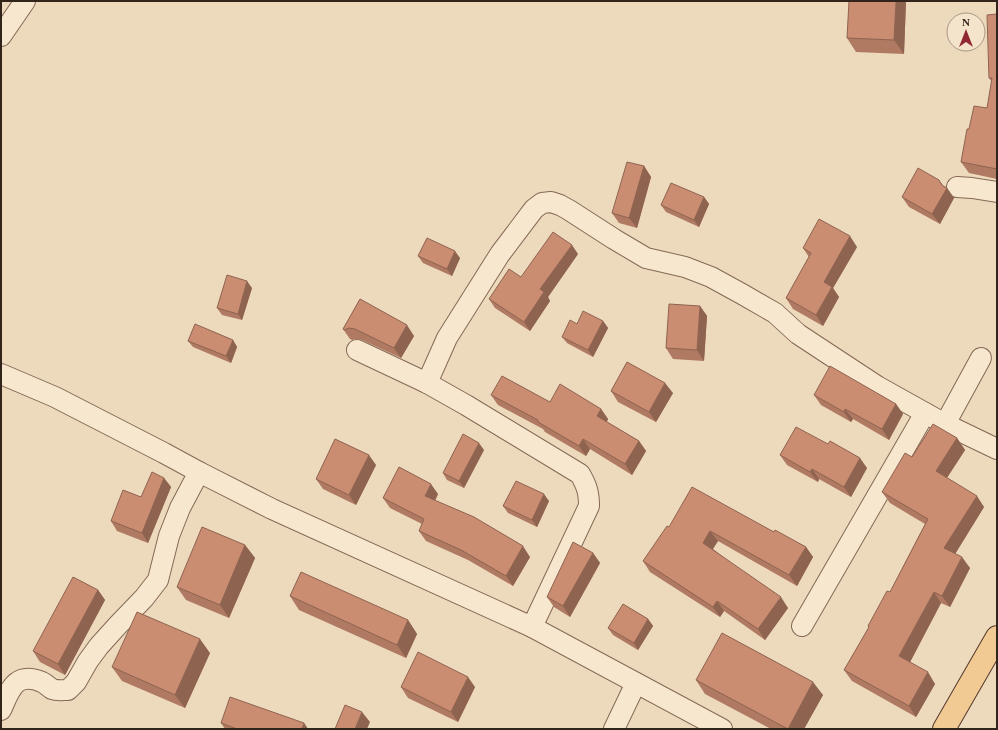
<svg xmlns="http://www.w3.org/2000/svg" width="998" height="730" viewBox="0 0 998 730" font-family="'Times New Roman',serif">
<rect width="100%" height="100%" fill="#edd9bc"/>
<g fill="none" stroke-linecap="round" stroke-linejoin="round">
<defs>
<g id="minor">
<polyline points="1,36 25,1"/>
<polyline points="957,187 972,188 997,192"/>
<path d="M357,350L427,383L466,405L580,474C587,486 589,493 589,506L532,627"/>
<polyline points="1,374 55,397 164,453 199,472 272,509 532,627 722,729"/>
<polyline points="427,383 447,338 500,254 534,209 542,203 551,202 560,205 569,210 614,239 646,258 685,267 711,277 742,294 775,313 798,334 877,386 945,424 997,449"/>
<polyline points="945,424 981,358"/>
<polyline points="802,626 925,413"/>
<path d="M1,710C10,690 15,671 42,682C46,684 49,687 52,689C57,691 63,690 68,690L76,682L88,661L99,646L118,625L144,598L158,580L169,536L180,508L199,472"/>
<polyline points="614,729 636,683"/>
</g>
<polyline id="major" points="944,729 997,637"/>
</defs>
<use href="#minor" stroke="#846956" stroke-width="22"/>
<use href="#major" stroke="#51382b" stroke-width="24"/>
<use href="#minor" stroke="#f8e7cf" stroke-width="20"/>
<use href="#major" stroke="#f1c993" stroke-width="22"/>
</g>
<g fill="#af7962">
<polygon points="906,1 904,54 856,52 847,38"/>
<polygon points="997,14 997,179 969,173 961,162 969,129 987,108 992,82 989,78"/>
<polygon points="644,166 651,177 637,228 619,223 612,213"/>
<polygon points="944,186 947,188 954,198 940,224 909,207 902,197"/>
<polygon points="704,197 709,204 699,227 666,212 661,205"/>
<polygon points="857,247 833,288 839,297 823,326 793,309 786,298 809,257 803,248"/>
<polygon points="578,254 548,297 550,301 530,331 495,308 489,299 521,277"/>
<polygon points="418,256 460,258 452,276 423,263"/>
<polygon points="252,288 242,320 222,315 217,308"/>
<polygon points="360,299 414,336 401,358 362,340 356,339 352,340 350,339 343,329"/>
<polygon points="700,306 707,316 704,361 673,359 666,348"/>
<polygon points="603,321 608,328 593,357 567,343 562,337 577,324"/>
<polygon points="233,340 237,347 231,363 193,347 188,341"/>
<polygon points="611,391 673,393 656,422 618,402"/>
<polygon points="491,395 601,409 608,419 607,422 639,441 646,451 632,475 590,449 586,456 545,432 543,429 498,405"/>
<polygon points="814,395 896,404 903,414 889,440 853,419 851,422 821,405"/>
<polygon points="957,438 965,450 947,478 984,507 955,554 970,568 950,607 941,603 910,662 935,684 916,717 852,681 844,670 869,627 868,626 890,592 925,524 890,503 882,492 912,457"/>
<polygon points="828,444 867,468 851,497 819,479 818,482 787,465 780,455"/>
<polygon points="484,450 464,488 447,480 443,473"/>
<polygon points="376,465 356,505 323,489 316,479"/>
<polygon points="164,478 171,487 148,543 117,531 111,521"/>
<polygon points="438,494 435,501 530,557 513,586 468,560 426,541 419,531 422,524 390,508 383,498"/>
<polygon points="549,501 537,527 508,513 503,506"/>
<polygon points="669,527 774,532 806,547 813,557 797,586 718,541 713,549 788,608 765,640 724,611 720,617 650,572 643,561"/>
<polygon points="245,545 255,558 229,618 186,600 177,587"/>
<polygon points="593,553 600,563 570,617 554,607 547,597"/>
<polygon points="98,590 105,600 65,675 40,662 33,651"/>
<polygon points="290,596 408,620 417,634 406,658 299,610"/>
<polygon points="648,619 653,626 638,650 613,635 608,628"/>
<polygon points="210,653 185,708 122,681 112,667"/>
<polygon points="696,680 823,695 804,729 771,729 705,694"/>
<polygon points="401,687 475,687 458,722 408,698"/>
<polygon points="221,723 304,723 308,729 225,729"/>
</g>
<g fill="#8e6350">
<polygon points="896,1 906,1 904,54 894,40"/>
<polygon points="644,166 651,177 637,228 629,218"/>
<polygon points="939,180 946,190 947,188 954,198 940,224 932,214 940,182"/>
<polygon points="704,197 709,204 699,227 694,220"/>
<polygon points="850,236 857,247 833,288 839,297 823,326 816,315 824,282"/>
<polygon points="572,245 578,254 548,297 550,301 530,331 524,322 540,289"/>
<polygon points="455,251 460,258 452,276 447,269"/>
<polygon points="247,281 252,288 242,320 238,314"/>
<polygon points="700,306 707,316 704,361 697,350"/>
<polygon points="603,321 608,328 593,357 588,350"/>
<polygon points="407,325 414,336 401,358 394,348"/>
<polygon points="233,340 237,347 231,363 226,356"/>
<polygon points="665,383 673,393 656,422 649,412"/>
<polygon points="896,404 903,414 889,440 882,429"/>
<polygon points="601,409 608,419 604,426 597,416"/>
<polygon points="845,409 853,419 851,422 844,412"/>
<polygon points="957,438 965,450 944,482 936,471"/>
<polygon points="583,439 590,449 586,456 579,446"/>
<polygon points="639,441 646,451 632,475 625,464"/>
<polygon points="479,443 484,450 464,488 459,481"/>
<polygon points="369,455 376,465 356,505 349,495"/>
<polygon points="860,458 867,468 851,497 844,487"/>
<polygon points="812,469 819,479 818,482 810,472"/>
<polygon points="164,478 171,487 148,543 142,533"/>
<polygon points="431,484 438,494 432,506 425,496"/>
<polygon points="544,494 549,501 537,527 532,520"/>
<polygon points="977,496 984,507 952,559 944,548"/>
<polygon points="710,531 718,541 710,553 703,543"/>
<polygon points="245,545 255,558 229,618 220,605"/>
<polygon points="523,546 530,557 513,586 506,576"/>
<polygon points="806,547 813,557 797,586 789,575"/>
<polygon points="593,553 600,563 570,617 563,606"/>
<polygon points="962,557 970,568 950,607 942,596"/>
<polygon points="98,590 105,600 65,675 58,664"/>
<polygon points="934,592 941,603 907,668 899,656"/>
<polygon points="781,597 788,608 765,640 758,629"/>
<polygon points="717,601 724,611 720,617 713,607"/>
<polygon points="648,619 653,626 638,650 634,643"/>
<polygon points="408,620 417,634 406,658 397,645"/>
<polygon points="200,639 210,653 185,708 175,695"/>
<polygon points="928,672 935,684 916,717 909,706"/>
<polygon points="468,677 475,687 458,722 451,712"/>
<polygon points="813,682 823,695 804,729 788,729"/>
<polygon points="362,712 370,722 367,729 355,729"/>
<polygon points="304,723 308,729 302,729"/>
</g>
<g fill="#cb8d72" stroke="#8e6350">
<polygon points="849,1 896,1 894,40 847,38"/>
<polygon points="997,14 997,169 961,162 967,129 969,129 974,106 987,108 992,78 989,78 987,15"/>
<polygon points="627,162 644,166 629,218 612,213"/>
<polygon points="918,168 939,180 940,182 943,186 947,188 932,214 902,197"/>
<polygon points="671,183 704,197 694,220 661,205"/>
<polygon points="819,219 850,236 824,282 832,287 816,315 786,298 811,253 803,248"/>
<polygon points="553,232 572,245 540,289 544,292 524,322 489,299 509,269 521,277"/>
<polygon points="427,238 455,251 447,269 418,256"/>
<polygon points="227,275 247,281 238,314 217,308"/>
<polygon points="360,299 407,325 394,348 355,329 349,328 344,330 343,329"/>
<polygon points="669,304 700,306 697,350 666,348"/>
<polygon points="583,311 603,321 588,350 562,337 570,320 577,324"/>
<polygon points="195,324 233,340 226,356 188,341"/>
<polygon points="627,362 665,383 649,412 611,391"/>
<polygon points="830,366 896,404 882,429 845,409 844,412 814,395"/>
<polygon points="502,376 550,402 560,384 601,409 597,416 639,441 625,464 583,439 579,446 538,422 538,420 491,395"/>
<polygon points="933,424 957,438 936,471 977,496 944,548 962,557 942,596 934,592 899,656 928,672 909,706 844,670 869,627 868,626 887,591 890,592 928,519 882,492 905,453 912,457"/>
<polygon points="796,427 828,444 830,441 860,458 844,487 812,469 810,472 780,455"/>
<polygon points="463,434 479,443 459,481 443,473"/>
<polygon points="335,439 369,455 349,495 316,479"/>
<polygon points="399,467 431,484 425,496 474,517 523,546 506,576 461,550 419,531 424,519 383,498"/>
<polygon points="152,472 164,478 142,533 111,521 123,490 141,497"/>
<polygon points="516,481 544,494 532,520 503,506"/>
<polygon points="692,487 774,532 775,530 806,547 789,575 710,531 703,543 781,597 758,629 717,601 713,607 643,561 667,526 669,527"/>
<polygon points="202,527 245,545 220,605 177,587"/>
<polygon points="573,542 593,553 563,606 547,597"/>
<polygon points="301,572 408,620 397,645 290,596"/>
<polygon points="73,577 98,590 58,664 33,651"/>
<polygon points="623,604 648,619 634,643 608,628"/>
<polygon points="137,612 200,639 175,695 112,667"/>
<polygon points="722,633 813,682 788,729 696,680"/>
<polygon points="418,652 468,677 451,712 401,687"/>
<polygon points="230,697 304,723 302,729 237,729 221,723"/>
<polygon points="345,705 362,712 355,729 335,729"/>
</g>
<rect width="998" height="730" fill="none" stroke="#33241b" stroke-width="4"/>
<g transform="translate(966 32)"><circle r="19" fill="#f4e4cb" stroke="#a79785"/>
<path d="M0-3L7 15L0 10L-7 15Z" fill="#922734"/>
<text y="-6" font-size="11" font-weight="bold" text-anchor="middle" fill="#33241b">N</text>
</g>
</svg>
